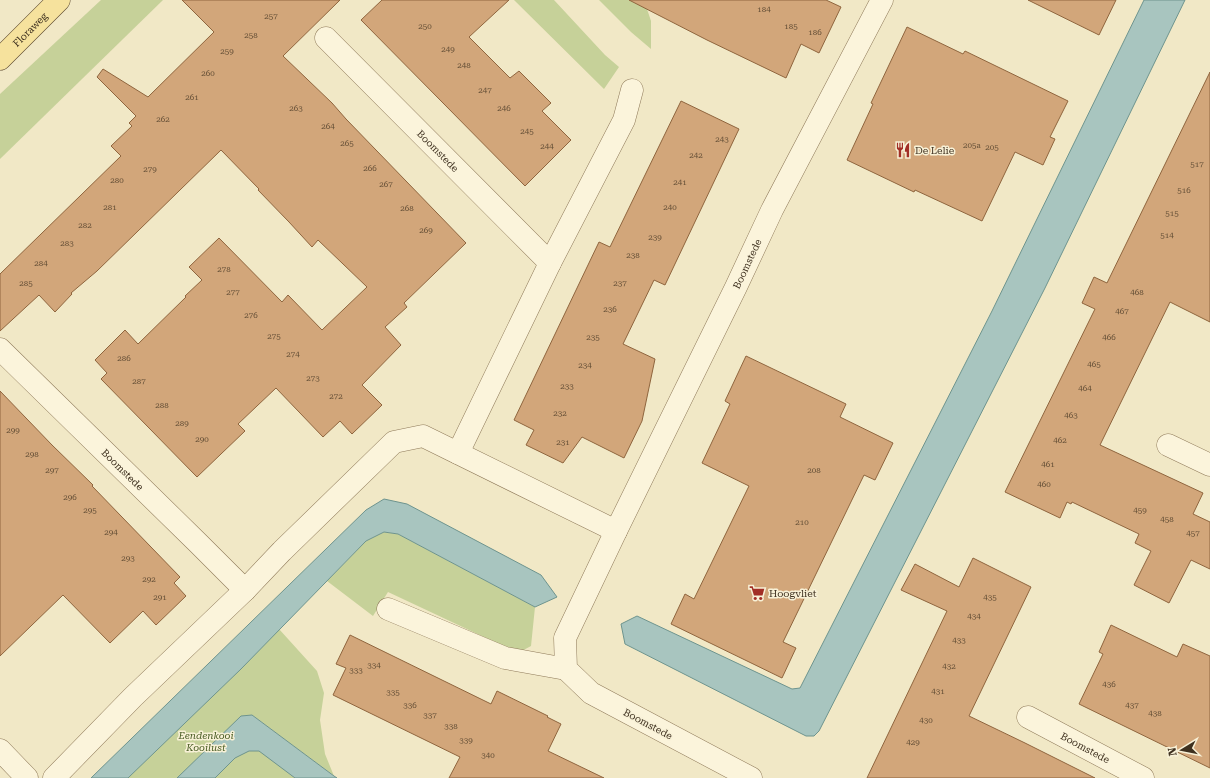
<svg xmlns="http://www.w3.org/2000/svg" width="1210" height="778" viewBox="0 0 1210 778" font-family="'Roboto Serif',serif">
<rect width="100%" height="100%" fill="#f1e8c6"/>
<g fill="#c6d199">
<polygon points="101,0 163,0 0,159 0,94"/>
<polygon points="514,0 554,0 605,55 619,67 604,89"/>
<polygon points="599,0 644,0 651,21 651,49 631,32"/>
<polygon points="384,532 398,534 535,607 531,646 518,653 388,592 373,616 327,581 366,541"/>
<polygon points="279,629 317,671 324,693 320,720 325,754 334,776 252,715 313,778 111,778 211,697"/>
</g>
<g fill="#a8c5bf" stroke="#6e948e">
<polygon points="1144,0 1185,0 1045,288 819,731 814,736 806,736 625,644 621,624 637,616 792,689 800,688 992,311"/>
<polygon points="384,499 407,504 541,575 557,597 535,607 398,534 384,532 366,541 241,669 128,778 91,778 366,510"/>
<polygon points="252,715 334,776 337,778 295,778 259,751 249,751 235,758 215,778 177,778 241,716"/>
</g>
<g fill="#d2a67a" stroke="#8f653e">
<polygon points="182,0 340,0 283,56 332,103 346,119 466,243 404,303 407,307 385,327 401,345 362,385 382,405 352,434 340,421 323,437 276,388 238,424 245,431 197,477 101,379 107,373 95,360 125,330 138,344 186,297 185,296 202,280 189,267 219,238 282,302 288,295 322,330 367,287 318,240 312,247 289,222 258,190 259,189 221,150 97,271 71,293 72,294 55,312 39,295 0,331 0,274 121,156 111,146 132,126 129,123 136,116 97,77 103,69 148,97 214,32"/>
<polygon points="382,0 509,0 469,37 510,78 519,71 551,103 542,111 571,140 525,186 361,20"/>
<polygon points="629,0 826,0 841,7 819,53 801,44 786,78 707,40"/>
<polygon points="1028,0 1116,0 1099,35"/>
<polygon points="907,27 963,54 965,51 1068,101 1050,137 1055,139 1043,165 1015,152 982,221 915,190 914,192 847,160 873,104 871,103"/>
<polygon points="1210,72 1210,322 1170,302 1100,445 1203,493 1193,514 1210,522 1210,569 1191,560 1169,603 1134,585 1151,551 1135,543 1139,534 1072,502 1071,504 1067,502 1060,518 1005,492 1095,309 1082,303 1094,277 1107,283"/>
<polygon points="681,101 739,129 665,285 654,280 623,344 655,359 642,421 624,458 582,437 563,463 526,445 534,430 514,420 599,242 610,247"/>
<polygon points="746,356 846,404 840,417 893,443 875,480 864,475 783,642 796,648 782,678 671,624 685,594 694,599 749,486 702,463 730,404 725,401"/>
<polygon points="0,391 52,445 93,485 92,486 180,577 174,583 186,596 156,625 143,611 110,643 63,595 0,656"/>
<polygon points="973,558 1031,587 969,716 1025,743 1095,778 867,778 947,611 901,590 915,564 959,587"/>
<polygon points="1111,625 1177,657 1183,644 1210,656 1210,768 1079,704 1103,654 1099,652"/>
<polygon points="350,635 491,704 497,691 548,716 547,717 561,724 548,751 604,778 449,778 460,757 333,695 346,668 336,664"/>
</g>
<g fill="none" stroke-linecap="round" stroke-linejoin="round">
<defs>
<g id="minor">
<path id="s1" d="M326,38L550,263"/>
<path id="s2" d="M0,349L198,543L245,590"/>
<polyline points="1168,445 1210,465"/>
<polyline points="458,453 550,263 624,120 632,90"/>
<polyline points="388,609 505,658 566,669"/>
<path id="s3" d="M1028,717L1143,778"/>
<polyline points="0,750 27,778"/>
<polyline points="54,778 133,697 245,590 282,551 394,442 423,436 616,531"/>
<path id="s4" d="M751,778L591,693L566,669L565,638L616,531L736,287L772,210L882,0"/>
</g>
<g id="major">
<path id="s5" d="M0,59L59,0"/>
</g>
</defs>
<use href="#minor" stroke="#8f7a5a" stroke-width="23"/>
<use href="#major" stroke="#5c482e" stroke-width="23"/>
<use href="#minor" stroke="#fbf4db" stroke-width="22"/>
<use href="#major" stroke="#f6e29d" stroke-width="22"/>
</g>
<defs>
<symbol id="restaurant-bare" viewBox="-9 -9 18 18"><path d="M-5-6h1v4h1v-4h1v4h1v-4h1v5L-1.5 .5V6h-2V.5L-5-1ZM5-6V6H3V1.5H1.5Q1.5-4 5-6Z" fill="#a22f26" stroke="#f8f1d7" stroke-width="2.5" paint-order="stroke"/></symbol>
<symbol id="supermarket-bare" viewBox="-9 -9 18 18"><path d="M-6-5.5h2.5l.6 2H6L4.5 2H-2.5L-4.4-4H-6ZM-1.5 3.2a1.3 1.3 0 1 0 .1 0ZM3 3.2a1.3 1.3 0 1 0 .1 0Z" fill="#a22f26" stroke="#f8f1d7" stroke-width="2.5" paint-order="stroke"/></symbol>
</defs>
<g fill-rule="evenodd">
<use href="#restaurant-bare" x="892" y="139" width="22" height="22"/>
<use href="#supermarket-bare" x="746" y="582" width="22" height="22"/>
</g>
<g text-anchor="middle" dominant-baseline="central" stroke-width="3" stroke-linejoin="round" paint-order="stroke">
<g font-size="8" fill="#634e36">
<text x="764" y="9">184</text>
<text x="271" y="16">257</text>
<text x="425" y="26">250</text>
<text x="791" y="26">185</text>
<text x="815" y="32">186</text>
<text x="251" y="35">258</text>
<text x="448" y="49">249</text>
<text x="227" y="51">259</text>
<text x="464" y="65">248</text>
<text x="208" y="73">260</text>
<text x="485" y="90">247</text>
<text x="192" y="97">261</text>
<text x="296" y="108">263</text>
<text x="504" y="108">246</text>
<text x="163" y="119">262</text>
<text x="328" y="126">264</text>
<text x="527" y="131">245</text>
<text x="722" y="139">243</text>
<text x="347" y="143">265</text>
<text x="972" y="145">205a</text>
<text x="547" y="146">244</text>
<text x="992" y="147">205</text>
<text x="696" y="155">242</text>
<text x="1197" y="164">517</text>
<text x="370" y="168">266</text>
<text x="150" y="169">279</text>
<text x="117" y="180">280</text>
<text x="680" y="182">241</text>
<text x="386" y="184">267</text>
<text x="1184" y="190">516</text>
<text x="110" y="207">281</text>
<text x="670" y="207">240</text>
<text x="407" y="208">268</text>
<text x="1172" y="213">515</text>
<text x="85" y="225">282</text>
<text x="426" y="230">269</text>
<text x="1167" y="235">514</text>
<text x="655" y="237">239</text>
<text x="67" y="243">283</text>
<text x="633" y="255">238</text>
<text x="41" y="263">284</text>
<text x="224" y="269">278</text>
<text x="26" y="283">285</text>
<text x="620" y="283">237</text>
<text x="233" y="292">277</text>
<text x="1137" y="292">468</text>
<text x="610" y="309">236</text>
<text x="1122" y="311">467</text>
<text x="251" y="315">276</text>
<text x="274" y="336">275</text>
<text x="593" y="337">235</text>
<text x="1109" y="337">466</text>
<text x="293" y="354">274</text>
<text x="124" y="358">286</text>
<text x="1094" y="364">465</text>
<text x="585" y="365">234</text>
<text x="313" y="378">273</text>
<text x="139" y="381">287</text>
<text x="567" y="386">233</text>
<text x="1085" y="388">464</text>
<text x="336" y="396">272</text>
<text x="162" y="405">288</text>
<text x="560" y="413">232</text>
<text x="1071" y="415">463</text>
<text x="182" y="423">289</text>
<text x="13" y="430">299</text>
<text x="202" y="439">290</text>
<text x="1060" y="440">462</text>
<text x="563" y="442">231</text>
<text x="32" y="454">298</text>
<text x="1048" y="464">461</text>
<text x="52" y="470">297</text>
<text x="814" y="470">208</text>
<text x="1044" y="484">460</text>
<text x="70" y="497">296</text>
<text x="90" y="510">295</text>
<text x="1140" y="510">459</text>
<text x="1167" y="519">458</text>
<text x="802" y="522">210</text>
<text x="111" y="532">294</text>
<text x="1193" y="533">457</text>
<text x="128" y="558">293</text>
<text x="149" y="579">292</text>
<text x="160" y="597">291</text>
<text x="990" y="597">435</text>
<text x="974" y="616">434</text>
<text x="959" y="640">433</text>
<text x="374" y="665">334</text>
<text x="949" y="666">432</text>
<text x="356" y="670">333</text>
<text x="1109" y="684">436</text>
<text x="938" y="691">431</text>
<text x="393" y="692">335</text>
<text x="410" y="705">336</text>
<text x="1132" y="705">437</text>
<text x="1155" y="713">438</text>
<text x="430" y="715">337</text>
<text x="926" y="720">430</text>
<text x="451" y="726">338</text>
<text x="466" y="740">339</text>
<text x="913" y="742">429</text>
<text x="488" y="755">340</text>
</g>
<g font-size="10" fill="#3e301f" stroke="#f8f1d7">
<text stroke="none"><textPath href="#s5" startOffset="42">Floraweg</textPath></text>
<text stroke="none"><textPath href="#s1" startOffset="159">Boomstede</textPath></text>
<text stroke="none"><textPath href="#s4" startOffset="663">Boomstede</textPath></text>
<text stroke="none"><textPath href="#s2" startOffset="172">Boomstede</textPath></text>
<text transform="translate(648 724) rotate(28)">Boomstede</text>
<text stroke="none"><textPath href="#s3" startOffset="65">Boomstede</textPath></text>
</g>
<g font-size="10" fill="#3e301f" stroke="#f8f1d7" text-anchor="start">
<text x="915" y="150">De Lelie</text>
<text x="769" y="593">Hoogvliet</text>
</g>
<g font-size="10" font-style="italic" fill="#495c24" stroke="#f8f1d7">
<text x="206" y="735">Eendenkooi<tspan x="206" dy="12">Kooilust</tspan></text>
</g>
</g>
<g transform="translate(1182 750) rotate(260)" stroke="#f8f1d7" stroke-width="3" paint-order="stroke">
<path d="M0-3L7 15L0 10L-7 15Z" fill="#3e301f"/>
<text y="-6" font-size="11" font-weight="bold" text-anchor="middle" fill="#3e301f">N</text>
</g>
</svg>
